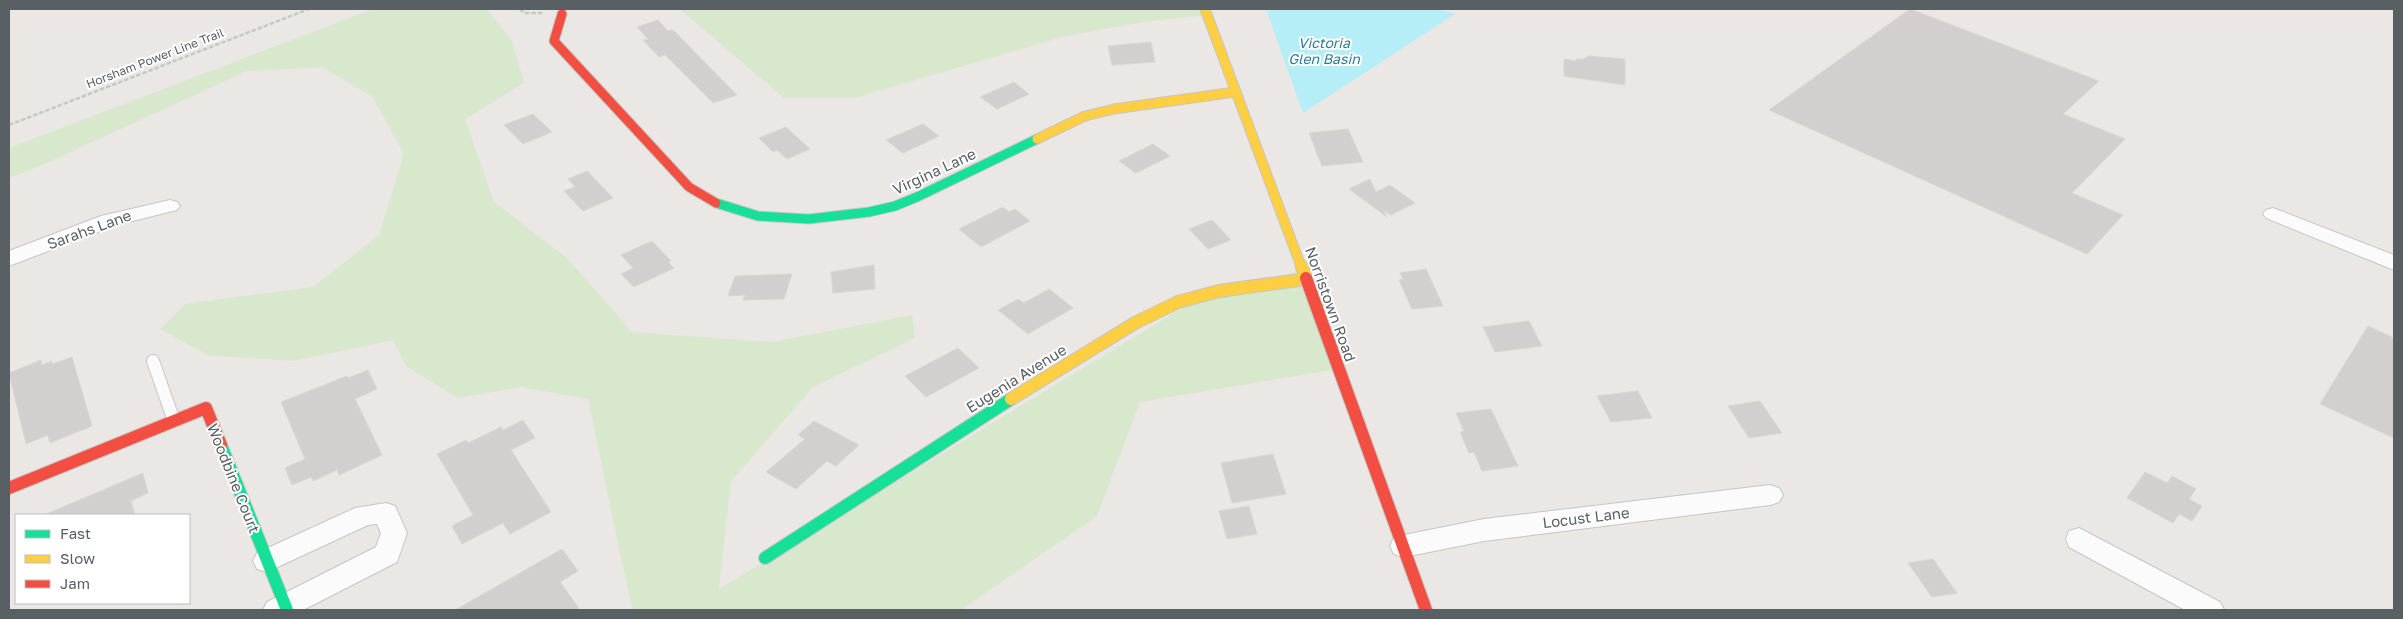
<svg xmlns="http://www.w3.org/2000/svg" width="2403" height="619" viewBox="0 0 2403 619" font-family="'Golos Text',sans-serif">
<rect width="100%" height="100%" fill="#eae7e4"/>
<g fill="#d7e8cd">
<polygon points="373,9 487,9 512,41 524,83 465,119 494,202 567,258 632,332 772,342 912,315 915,338 813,387 731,481 719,589 1202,296 1308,286 1338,369 1140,402 1097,516 961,610 631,610 632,609 588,399 521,387 458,398 406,366 393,340 293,361 208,355 160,329 185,304 313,287 379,235 404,154 373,97 322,67 247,71 40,166 9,178 9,148"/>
<polygon points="680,9 1205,9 1207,15 1143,22 1062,37 854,98 784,98"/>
</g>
<polygon fill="#b6eef7" points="1266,9 1438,9 1455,14 1303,113"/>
<g fill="#d2cfce" stroke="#dad6d3">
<polygon points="1910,9 2099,81 2063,114 2125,139 2072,193 2123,215 2087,254 1769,110"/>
<polygon points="658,20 668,31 673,30 737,95 713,103 665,55 659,57 643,40 648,39 637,27"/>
<polygon points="1151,42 1155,62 1112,65 1108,46"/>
<polygon points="1588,56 1625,59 1625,85 1564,76 1564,59 1576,61 1576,59 1584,59"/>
<polygon points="1014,82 1029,94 997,109 980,97"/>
<polygon points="533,114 552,132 523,144 504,125"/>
<polygon points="923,124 939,136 903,153 886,140"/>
<polygon points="786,127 810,149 787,159 777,150 773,152 759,138"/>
<polygon points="1348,129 1363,162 1322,166 1309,133"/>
<polygon points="1153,144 1170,156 1136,173 1119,161"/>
<polygon points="587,171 613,198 583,211 564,191 575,187 568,179"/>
<polygon points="1370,179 1376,192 1390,185 1415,203 1391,215 1383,210 1387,217 1349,189"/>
<polygon points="1003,207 1009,212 1015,209 1030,221 981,247 959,229"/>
<polygon points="1212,220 1231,240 1208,249 1189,229"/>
<polygon points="652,241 671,261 668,262 674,268 634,287 621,274 633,268 621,255"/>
<polygon points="874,265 875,289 833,293 831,272"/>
<polygon points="1426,269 1443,306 1412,309 1399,280 1403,279 1400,273"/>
<polygon points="792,274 784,299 743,300 745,295 728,296 735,276"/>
<polygon points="1049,289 1073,308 1028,334 998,310 1018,299 1024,303"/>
<polygon points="1529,321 1542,346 1495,352 1483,327"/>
<polygon points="2368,326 2394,338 2394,438 2320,404"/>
<polygon points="958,348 979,368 926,397 905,376"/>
<polygon points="72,357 92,426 50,443 48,435 26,444 9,373 41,360 42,365 52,361 52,364"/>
<polygon points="368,370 377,389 355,399 382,455 339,475 337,470 313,481 311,477 292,485 285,468 305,459 281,402 347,376 348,378"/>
<polygon points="1638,391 1652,418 1611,422 1597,396"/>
<polygon points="1760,401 1782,433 1749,438 1728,406"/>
<polygon points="1491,409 1518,466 1482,471 1474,452 1469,453 1460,432 1464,431 1456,413"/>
<polygon points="523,420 535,438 511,450 551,512 510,534 503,523 462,544 452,526 473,515 437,454 466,440 468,443 501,427 503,430"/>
<polygon points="814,421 859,445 836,466 827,461 796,489 766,472 805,439 798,435"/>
<polygon points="1273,454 1286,494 1232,503 1221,463"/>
<polygon points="2145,472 2167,483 2172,476 2196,489 2189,499 2202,506 2192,521 2179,514 2173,523 2127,498"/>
<polygon points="143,473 148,493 131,501 135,515 44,515"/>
<polygon points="1249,506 1257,534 1227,539 1219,511"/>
<polygon points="562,549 578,571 560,582 580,610 455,610"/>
<polygon points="1933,559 1957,593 1932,597 1908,563"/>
</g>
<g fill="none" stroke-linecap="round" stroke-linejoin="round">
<defs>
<polyline id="lane" points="153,361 174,421"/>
<g id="street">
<polygon points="170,200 177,202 180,206 177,210 116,225 9,266 9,251 101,216"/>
<polygon points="2273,208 2394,255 2394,270 2266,218 2263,214 2266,210"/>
<polygon points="1770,485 1779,488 1783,495 1779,502 1770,505 1484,541 1404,557 1394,554 1390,546 1394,538 1404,535 1484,519"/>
<polygon points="386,503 395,506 407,533 397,562 303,610 263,610 267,602 376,547 381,533 377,524 368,525 267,572 257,569 253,561 257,553 355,508"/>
<polygon points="2079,528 2220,602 2224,610 2185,610 2069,547 2066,539 2069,531"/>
</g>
<polyline id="fast-far1" points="716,203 758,216 809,219 869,212 895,206 917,197 1037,139"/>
<g id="fast">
<polyline points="221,445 287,610"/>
<polyline points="765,558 1011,399"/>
</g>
<g id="slow-far1">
<polyline points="1205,9 1302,269"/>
<polyline points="1037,139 1085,116 1114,109 1235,92"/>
</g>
<g id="slow">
<polyline points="1302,267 1306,278"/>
<polyline points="1011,399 1135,323 1178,302 1219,291 1306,279"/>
</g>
<polyline id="jam-far1" points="562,14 554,41 689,187 716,203"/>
<g id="jam">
<polyline points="1306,278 1426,610"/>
<polyline points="9,488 206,408 221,445"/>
</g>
</defs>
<use href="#lane" stroke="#c5c6c5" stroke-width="14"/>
<use href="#street" stroke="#c5c6c5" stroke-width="2"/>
<use href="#fast-far1" stroke="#c5c6c5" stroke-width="11"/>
<use href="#fast" stroke="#c5c6c5" stroke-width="14"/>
<use href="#slow-far1" stroke="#c5c6c5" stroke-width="11"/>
<use href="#slow" stroke="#c5c6c5" stroke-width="14"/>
<use href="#jam-far1" stroke="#c5c6c5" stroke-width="11"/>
<use href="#jam" stroke="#c5c6c5" stroke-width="14"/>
<g stroke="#c3cac4" stroke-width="2.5" stroke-dasharray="4.5 2" stroke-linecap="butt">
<polyline points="520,9 524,13 543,13"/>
<polyline points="9,125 309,9"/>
</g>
<use href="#lane" stroke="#fcfbfb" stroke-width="12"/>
<use href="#street" fill="#fcfbfb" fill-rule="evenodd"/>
<use href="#fast-far1" stroke="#16e098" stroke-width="9"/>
<use href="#fast" stroke="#16e098" stroke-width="12"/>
<use href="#slow-far1" stroke="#ffcf43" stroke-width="9"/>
<use href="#slow" stroke="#ffcf43" stroke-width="12"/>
<use href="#jam-far1" stroke="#f24e42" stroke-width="9"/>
<use href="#jam" stroke="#f24e42" stroke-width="12"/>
</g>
<g text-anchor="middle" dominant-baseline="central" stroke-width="4" stroke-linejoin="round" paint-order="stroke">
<g font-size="12" fill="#596063" stroke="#fff">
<text transform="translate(155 58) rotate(-21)">Horsham Power Line Trail</text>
</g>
<g font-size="14" font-style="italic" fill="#2c7d95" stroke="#fff">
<text x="1324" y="42">Victoria<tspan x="1324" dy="16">Glen Basin</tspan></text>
</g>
<g font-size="15" fill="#596063" stroke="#fff">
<text transform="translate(934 171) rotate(-25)">Virgina Lane</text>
<text transform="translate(89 229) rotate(-20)">Sarahs Lane</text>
<text transform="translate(1331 304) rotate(70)">Norristown Road</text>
<text transform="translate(1016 378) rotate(-32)">Eugenia Avenue</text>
<text transform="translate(234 478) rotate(68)">Woodbine Court</text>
<text transform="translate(1586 517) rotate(-7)">Locust Lane</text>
</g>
</g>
<rect width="2403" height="619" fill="none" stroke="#596063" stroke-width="20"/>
<rect x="15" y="514" width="175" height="90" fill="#ffffff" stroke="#bdbfc1"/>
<rect x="25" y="530" width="25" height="8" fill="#16e098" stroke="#bdbfc1"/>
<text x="60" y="539" font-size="15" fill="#596063">Fast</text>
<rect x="25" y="555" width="25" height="8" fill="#ffcf43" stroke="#bdbfc1"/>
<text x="60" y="564" font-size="15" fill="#596063">Slow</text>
<rect x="25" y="580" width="25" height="8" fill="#f24e42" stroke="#bdbfc1"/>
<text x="60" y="589" font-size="15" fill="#596063">Jam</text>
</svg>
